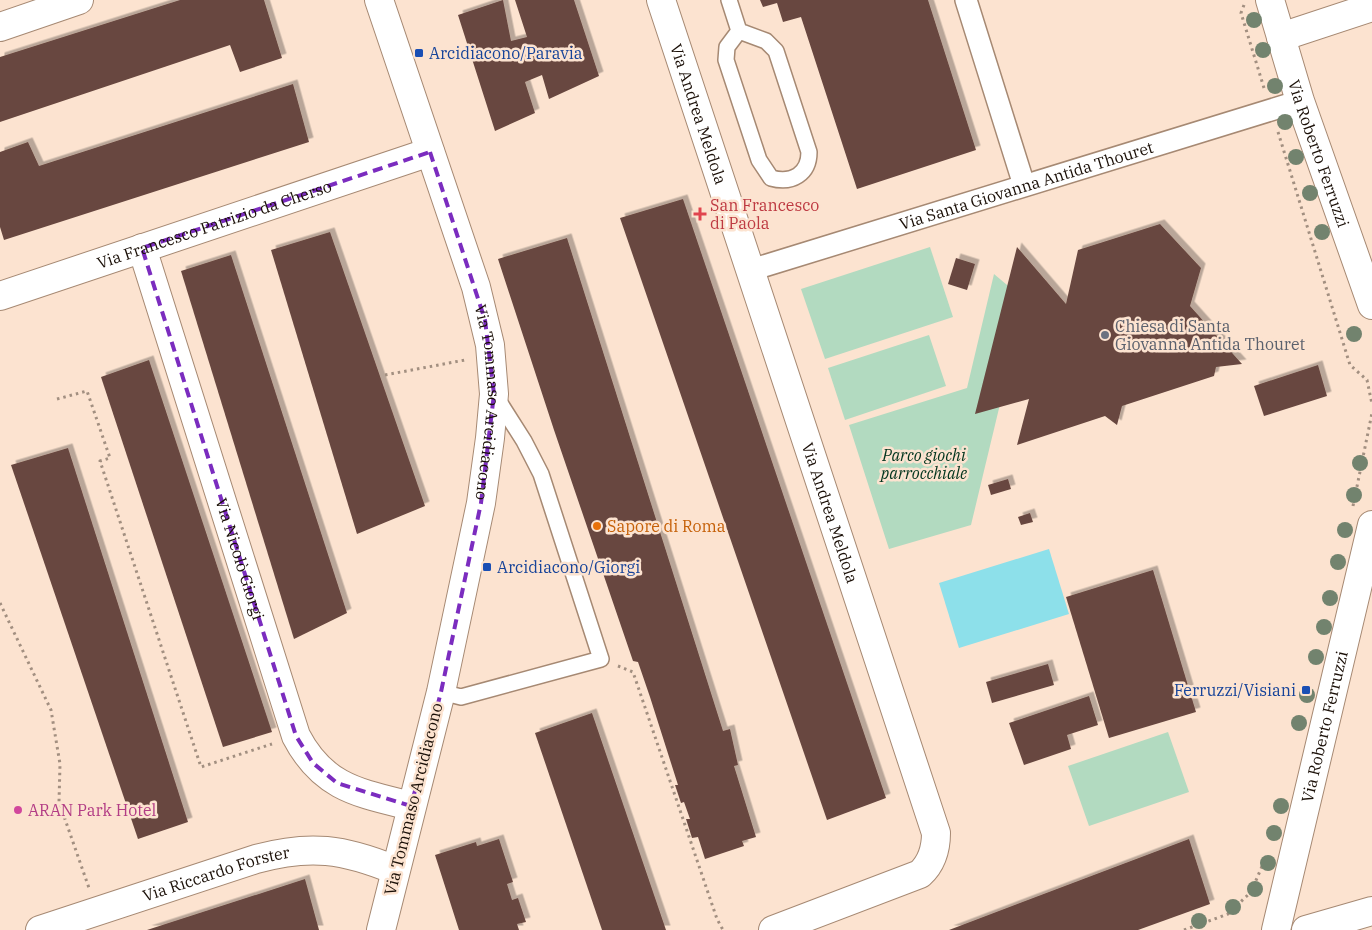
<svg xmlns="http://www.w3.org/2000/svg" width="1372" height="930" viewBox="0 0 1372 930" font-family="'IBM Plex Serif',serif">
<defs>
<filter id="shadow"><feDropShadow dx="4.5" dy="-4.5" stdDeviation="0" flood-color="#0004"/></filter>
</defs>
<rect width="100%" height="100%" fill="#fce3d0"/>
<g fill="#b2dac0">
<polygon points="930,247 953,317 825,359 801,289"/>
<polygon points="994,274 1025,300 971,525 889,549 849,425 967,388"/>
<polygon points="929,335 946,386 845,420 828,368"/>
<polygon points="1168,732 1189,792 1089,826 1068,766"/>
</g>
<polygon fill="#8de0ea" points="1049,549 1069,614 959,648 939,583"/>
<g fill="#68473f" filter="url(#shadow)">
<polygon points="180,0 264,0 282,58 240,72 230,45 0,122 0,57"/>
<polygon points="503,0 511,41 527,37 515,0 574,0 599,76 549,99 542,75 525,82 535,113 495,131 458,15"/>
<polygon points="760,0 928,0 976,150 857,189 801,17 783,22 777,3 763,7"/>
<polygon points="293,84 309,142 4,240 0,227 0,152 28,142 39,166"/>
<polygon points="683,199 886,798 827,820 620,218"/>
<polygon points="1160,224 1201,268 1190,306 1242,364 1216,367 1214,376 1122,406 1117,425 1105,416 1017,445 1029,399 975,414 1017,247 1066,304 1078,250"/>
<polygon points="330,232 425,506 357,534 271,250"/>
<polygon points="567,238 723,731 730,729 738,765 734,766 756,837 742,841 744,846 705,859 698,837 692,838 686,819 690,819 684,802 681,803 675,785 678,785 650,697 638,662 633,661 554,430 498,259"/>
<polygon points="231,255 347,613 294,639 181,271"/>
<polygon points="956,258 975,264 967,290 948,284"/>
<polygon points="149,360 272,732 223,747 101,377"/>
<polygon points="1318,365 1327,396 1264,416 1254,386"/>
<polygon points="68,448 188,822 138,839 11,465"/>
<polygon points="1008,479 1011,489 991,495 988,485"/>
<polygon points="1030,513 1033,522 1021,525 1018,517"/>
<polygon points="1153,570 1196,712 1109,738 1066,597"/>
<polygon points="1048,664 1054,685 992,703 986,682"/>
<polygon points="1089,696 1098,725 1067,735 1071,749 1024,765 1009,723"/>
<polygon points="592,713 666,930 602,930 535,733"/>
<polygon points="499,839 513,882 507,884 512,900 518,898 526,922 517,924 519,930 459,930 435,855 476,842 477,846"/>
<polygon points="1189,839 1210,904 1138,930 949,930"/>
<polygon points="305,879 319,930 147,930"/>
</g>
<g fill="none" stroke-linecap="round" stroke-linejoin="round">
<defs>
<g id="service">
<path d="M729,0L739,31L727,47L726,60L759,160L771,178C792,184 809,174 809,152L776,51L766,41L739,31"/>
<polyline points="441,692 461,697 601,659 541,474 524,441 496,397"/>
</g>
<g id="pedestrian">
<polyline points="966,0 1024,185"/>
<path id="s1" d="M751,270L1300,101"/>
</g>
<g id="minor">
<path id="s2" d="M379,0L476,287L490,345L494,394L490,438L481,503L441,692L381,930"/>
<path id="s3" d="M661,0L936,833C936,849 932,863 920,874L773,930"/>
<path id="s4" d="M1270,0L1300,101L1372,305"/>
<polyline points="0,27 79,0"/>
<polyline points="1281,37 1372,7"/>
<path id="s5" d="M142,248L296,736C323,788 359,793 411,806"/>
<path id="s6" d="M0,296L430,152"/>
<path id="s7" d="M40,930L256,859C310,844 344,849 395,870"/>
<path id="s8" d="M1276,930L1372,525"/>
<polyline points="1306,930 1372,911"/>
</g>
</defs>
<use href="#service" stroke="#a68973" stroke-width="18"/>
<use href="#pedestrian" stroke="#a68973" stroke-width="24"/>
<use href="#minor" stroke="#a68973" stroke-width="30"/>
<g stroke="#a28f80" stroke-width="3" stroke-dasharray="2.5 4" stroke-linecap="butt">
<polyline points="1244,5 1241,13 1264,88"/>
<polyline points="1278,132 1350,365 1367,380 1372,404"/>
<polyline points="385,375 465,360"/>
<polyline points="57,399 87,391 110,458 100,461 201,767 272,744"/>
<polyline points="1353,506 1372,413"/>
<polyline points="0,603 51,710 60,764 59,802 89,888"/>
<polyline points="618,666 633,672 717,919 723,930"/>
<polyline points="1184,930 1228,914 1251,892 1263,864"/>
</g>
<use href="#service" stroke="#fff" stroke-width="15"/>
<use href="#pedestrian" stroke="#fff" stroke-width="21"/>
<use href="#minor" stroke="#fff" stroke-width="28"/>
</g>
<g fill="#72836e">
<circle cx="1254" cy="20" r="8"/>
<circle cx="1263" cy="50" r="8"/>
<circle cx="1275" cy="86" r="8"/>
<circle cx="1285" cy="122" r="8"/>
<circle cx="1296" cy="157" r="8"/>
<circle cx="1310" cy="193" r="8"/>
<circle cx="1322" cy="232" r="8"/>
<circle cx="1354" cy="334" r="8"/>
<circle cx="1360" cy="463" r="8"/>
<circle cx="1354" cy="495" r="8"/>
<circle cx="1345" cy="530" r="8"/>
<circle cx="1338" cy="562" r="8"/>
<circle cx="1330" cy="598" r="8"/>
<circle cx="1324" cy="627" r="8"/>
<circle cx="1316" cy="657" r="8"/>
<circle cx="1307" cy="695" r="8"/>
<circle cx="1299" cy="723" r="8"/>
<circle cx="1281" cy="806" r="8"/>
<circle cx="1274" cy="833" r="8"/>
<circle cx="1268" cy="863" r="8"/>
<circle cx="1255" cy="889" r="8"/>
<circle cx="1233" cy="907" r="8"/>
<circle cx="1199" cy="921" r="8"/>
</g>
<path fill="none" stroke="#7b2cbf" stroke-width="4" stroke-dasharray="10 6" stroke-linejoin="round" d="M430,152L485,320L494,394L481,503L441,692L411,806L337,783L313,763L296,736L142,248Z"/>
<g fill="#1a4fb4" stroke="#fce3d0" stroke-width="2">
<rect x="414" y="48" width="10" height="10" rx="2.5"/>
<rect x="482" y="562" width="10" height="10" rx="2.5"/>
<rect x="1301" y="685" width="10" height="10" rx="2.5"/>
</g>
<path fill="#e0444e" stroke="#fce3d0" stroke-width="2" d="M697.5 206.5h5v5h5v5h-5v5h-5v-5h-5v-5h5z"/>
<circle fill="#6b7280" stroke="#fce3d0" stroke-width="2" cx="1105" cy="335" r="5"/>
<circle fill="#e8710a" stroke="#fce3d0" stroke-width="2" cx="597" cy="526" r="5"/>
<circle fill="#d1479c" stroke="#fce3d0" stroke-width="2" cx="18" cy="810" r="5"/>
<g text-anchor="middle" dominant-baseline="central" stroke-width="5" stroke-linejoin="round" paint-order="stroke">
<g font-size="16" fill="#164399" stroke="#fce3d0" text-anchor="start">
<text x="429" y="53">Arcidiacono/Paravia</text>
<text x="497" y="567">Arcidiacono/Giorgi</text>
<text x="1296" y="690" text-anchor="end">Ferruzzi/Visiani</text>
</g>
<g font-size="16" fill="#1a0f07" stroke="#fce3d0">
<text stroke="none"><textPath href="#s3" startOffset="120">Via Andrea Meldola</textPath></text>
<text stroke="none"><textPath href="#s4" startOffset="161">Via Roberto Ferruzzi</textPath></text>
<text stroke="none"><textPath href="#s1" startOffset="288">Via Santa Giovanna Antida Thouret</textPath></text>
<text stroke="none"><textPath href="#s6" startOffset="226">Via Francesco Patrizio da Cherso</textPath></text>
<text stroke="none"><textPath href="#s2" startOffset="420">Via Tommaso Arcidiacono</textPath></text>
<text stroke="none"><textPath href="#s3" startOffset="540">Via Andrea Meldola</textPath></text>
<text stroke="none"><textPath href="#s5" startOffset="326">Via Nicolò Giorgi</textPath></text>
<text stroke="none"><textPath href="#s8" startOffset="209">Via Roberto Ferruzzi</textPath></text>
<text transform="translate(413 799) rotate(-76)">Via Tommaso Arcidiacono</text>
<text stroke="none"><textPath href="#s7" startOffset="185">Via Riccardo Forster</textPath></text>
</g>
<g font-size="16" fill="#be3a42" stroke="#fce3d0" text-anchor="start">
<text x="710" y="205">San Francesco<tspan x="710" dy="18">di Paola</tspan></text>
</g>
<g font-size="16" fill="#5b616d" stroke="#fce3d0" text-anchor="start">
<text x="1115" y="326">Chiesa di Santa<tspan x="1115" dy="18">Giovanna Antida Thouret</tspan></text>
</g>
<g font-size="16" font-style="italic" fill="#02351e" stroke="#fce3d0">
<text x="924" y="455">Parco giochi<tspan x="924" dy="18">parrocchiale</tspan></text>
</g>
<g font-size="16" fill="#c56008" stroke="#fce3d0" text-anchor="start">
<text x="607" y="526">Sapore di Roma</text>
</g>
<g font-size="16" fill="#b23c85" stroke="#fce3d0" text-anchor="start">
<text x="28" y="810">ARAN Park Hotel</text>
</g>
</g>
</svg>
